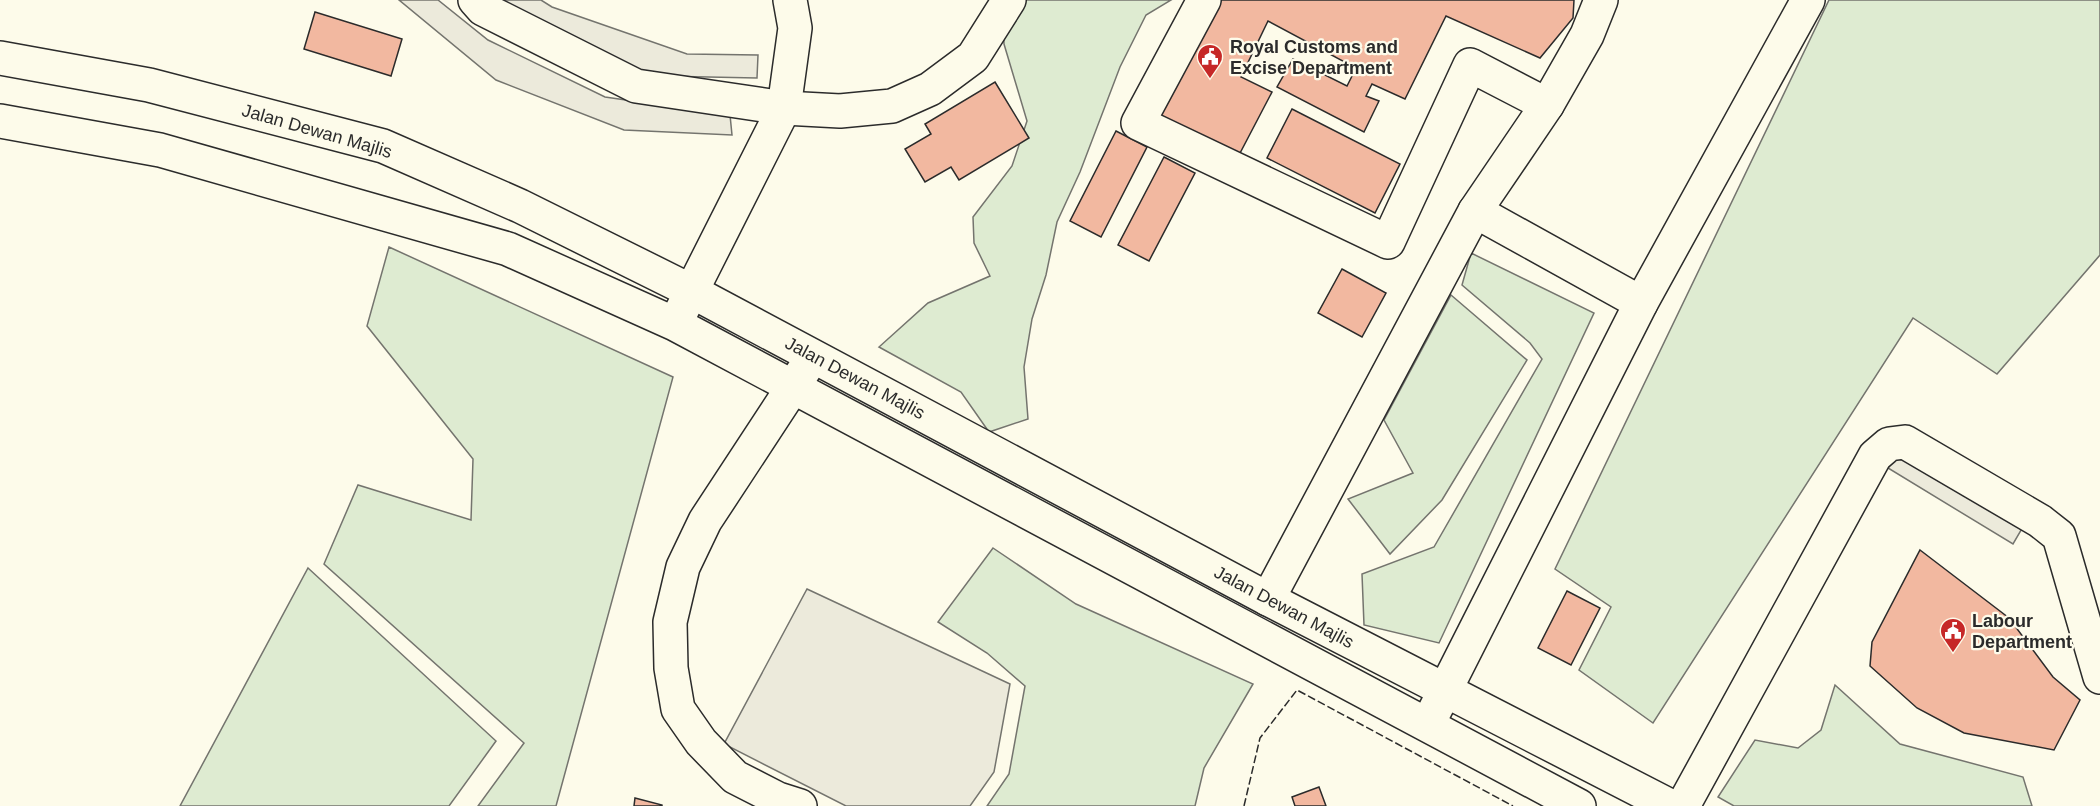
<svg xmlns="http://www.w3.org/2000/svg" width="2100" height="806" viewBox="0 0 2100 806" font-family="Helvetica,sans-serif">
<rect width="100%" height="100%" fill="#fdfbea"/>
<g fill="#deebd1" stroke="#74746e" stroke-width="1.5">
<polygon points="1016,0 1171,0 1146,15 1120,67 1080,172 1057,222 1046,275 1032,319 1024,367 1028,419 989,432 961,392 879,347 928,303 990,276 974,243 973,217 1012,166 1027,121 1004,44 1003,25"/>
<polygon points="1829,0 2100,0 2100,255 1997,374 1913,318 1653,723 1579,670 1611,607 1555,569"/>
<polygon points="389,247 673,377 556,806 478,806 524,743 324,564 358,485 471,520 473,459 367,326"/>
<polygon points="1471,253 1594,313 1439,643 1364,625 1362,574 1434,547 1542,359 1530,343 1462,285"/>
<polygon points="1451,295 1527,360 1442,500 1390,554 1348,499 1413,473 1384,420"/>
<polygon points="993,548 1076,604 1253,684 1204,768 1195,806 987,806 1009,774 1025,686 987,653 938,622"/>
<polygon points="308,568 496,741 449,806 180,806"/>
<polygon points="1835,685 1900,744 2023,777 2032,806 1734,806 1718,797 1755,740 1798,748 1821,730"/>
</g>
<g fill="#eceadb" stroke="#74746e" stroke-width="1.5">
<polygon points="399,0 438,0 488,40 605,97 730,115 732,135 624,130 496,80"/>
<polygon points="497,0 541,0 552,7 687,54 758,55 757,78 659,76 578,48"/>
<polygon points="1903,447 2027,520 2013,544 1888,468"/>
<polygon points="807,589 1010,684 994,772 970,806 846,806 724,744"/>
</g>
<g fill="#f2b8a0" stroke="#2b2b2b" stroke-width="1.5">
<polygon points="1214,0 1574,0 1573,18 1540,58 1446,16 1405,99 1372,84 1366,96 1379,101 1364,132 1277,87 1293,59 1347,86 1356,68 1268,21 1241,77 1272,92 1239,155 1156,113"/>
<polygon points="315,12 402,39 391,76 304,49"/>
<polygon points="995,82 1029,138 959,180 951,167 925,182 905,149 931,134 925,124"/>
<polygon points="1292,109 1400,164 1375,213 1267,158"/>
<polygon points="1116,131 1147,147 1101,237 1070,221"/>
<polygon points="1164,157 1195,173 1149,261 1118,245"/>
<polygon points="1342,269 1386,293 1362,337 1318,313"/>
<polygon points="1920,550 2009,618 2053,677 2080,700 2054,750 1964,733 1917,708 1870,666 1872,642"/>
<polygon points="1567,591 1600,608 1571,665 1538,648"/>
<polygon points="1319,787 1326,806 1295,806 1292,797"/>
<polygon points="635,798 662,805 662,806 634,806"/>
</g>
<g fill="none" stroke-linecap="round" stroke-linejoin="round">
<defs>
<g id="minor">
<polyline points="475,0 483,9 636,86 784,108 840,111 892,106 930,89 973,57 1009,0"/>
<polyline points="1204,0 1138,123 1388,242 1470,65 1547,105"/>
<polyline points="0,58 149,85 383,146 520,206 691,291 1268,599 1670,806"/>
<polyline points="0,121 160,150 508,249 675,324 1579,806"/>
<polyline points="1475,211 1641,303"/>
<polyline points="681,312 784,108 795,28 790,0"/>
<polyline points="1268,599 1475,211 1547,105 1587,35 1601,0"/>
<polyline points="1435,710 1641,303 1808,0"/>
<polyline points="800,806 778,799 735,777 701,742 678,709 671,668 670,622 683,567 705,521 806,367"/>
<polyline points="1683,806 1875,456 1889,444 1905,442 2040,521 2059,536 2100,677"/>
</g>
</defs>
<use href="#minor" stroke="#2b2b2b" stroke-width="36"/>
<use href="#minor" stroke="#fdfbea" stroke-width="33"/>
<polyline stroke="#2b2b2b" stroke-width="1.5" stroke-dasharray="8 3" stroke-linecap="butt" points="1244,806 1260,738 1297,690 1513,806"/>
</g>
<defs>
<symbol id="civic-pin" viewBox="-11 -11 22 30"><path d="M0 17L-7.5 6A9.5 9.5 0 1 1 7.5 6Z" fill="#c62828" stroke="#fdfbea"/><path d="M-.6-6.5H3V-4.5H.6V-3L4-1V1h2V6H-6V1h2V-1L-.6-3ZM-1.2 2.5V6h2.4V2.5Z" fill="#fff"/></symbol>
</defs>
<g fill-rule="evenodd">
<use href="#civic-pin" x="1195" y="42" width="30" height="40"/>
<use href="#civic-pin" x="1938" y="616" width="30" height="40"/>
</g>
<g text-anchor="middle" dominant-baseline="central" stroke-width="4.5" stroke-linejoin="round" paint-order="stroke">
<g font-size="18" font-weight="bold" fill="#2b2b2b" stroke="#fdfbea" text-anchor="start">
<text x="1230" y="47">Royal Customs and<tspan x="1230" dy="21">Excise Department</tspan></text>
<text x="1972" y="621">Labour<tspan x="1972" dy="21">Department</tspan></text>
</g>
<g font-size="18" fill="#2b2b2b" stroke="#fdfbea">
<text transform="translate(317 131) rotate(16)">Jalan Dewan Majlis</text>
<text transform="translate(855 378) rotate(28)">Jalan Dewan Majlis</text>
<text transform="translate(1284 607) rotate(28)">Jalan Dewan Majlis</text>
</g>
</g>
</svg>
